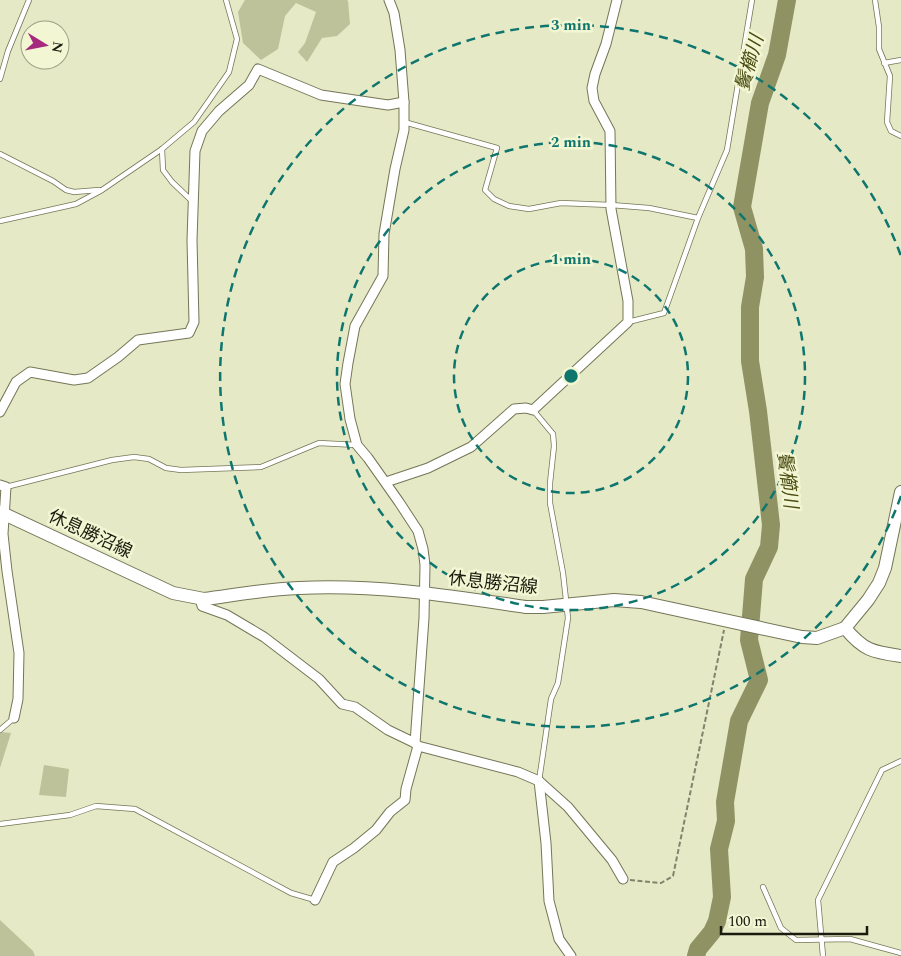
<svg xmlns="http://www.w3.org/2000/svg" width="901" height="956" viewBox="0 0 901 956" font-family="Spectral,'Noto Sans JP',serif">
<rect width="100%" height="100%" fill="#e6e9c6"/>
<g fill="#bec29a">
<polygon points="245,0 347,0 348,1 350,24 337,36 322,38 307,62 298,52 305,43 316,12 296,3 285,16 278,49 261,60 243,43 238,12"/>
<polygon points="0,732 11,733 0,768"/>
<polygon points="44,765 69,769 66,797 39,795"/>
<polygon points="0,920 33,951 35,956 0,956"/>
</g>
<g fill="none" stroke-linecap="round" stroke-linejoin="round">
<polyline stroke="#8f9263" stroke-width="18" points="696,956 698,949 712,932 717,921 722,897 719,849 726,821 725,802 739,721 759,680 749,640 752,604 754,579 769,547 771,525 758,411 750,361 750,307 755,277 754,249 742,207 760,103 777,55 787,0"/>
<defs>
<g id="lane">
<polyline points="875,0 879,27 879,49 890,76 887,122 891,131 901,136"/>
<polyline points="884,63 901,60"/>
<polyline points="0,79 8,51 29,0"/>
<polyline points="404,122 497,148 485,190 494,199 509,206 529,209 561,203 611,205 649,208 698,218"/>
<polyline points="162,149 163,170 172,182 192,201"/>
<polyline points="0,154 53,181 66,190 74,192 99,190"/>
<polyline points="0,221 76,204 102,190 162,149 194,122 229,72 237,39 226,0"/>
<polyline points="628,322 664,313 698,218 727,150 752,0"/>
<polyline points="533,410 553,434 554,446 550,483 550,503 563,573 568,618 558,683 551,699 539,781"/>
<polyline points="6,487 112,460 134,457 149,459 166,468 181,470 261,467 319,443 357,445"/>
<polyline points="0,730 14,718"/>
<polyline points="0,824 70,815 96,806 135,809 291,893 315,900"/>
<polyline points="763,887 781,928 796,940 850,939 901,953"/>
<polyline points="823,956 818,900 882,770 901,761"/>
</g>
<g id="street">
<polyline points="0,412 16,382 30,372 74,380 88,378 118,357 138,340 189,333 194,322 192,240 195,151 202,131 219,111 249,85 258,69 321,95 388,105 404,102"/>
<polyline points="386,482 428,468 471,447 514,409 526,408 533,410 628,322 628,301 611,209 610,131 594,101 592,88 595,74 606,44 617,0"/>
<polyline points="0,485 6,487 3,534 7,571 19,653 18,699 14,718"/>
<polyline points="200,598 202,606 227,615 264,637 319,679 342,704 355,707 388,730 415,743"/>
<polyline points="418,746 518,772 539,781 568,807 612,860 623,879"/>
<polyline points="539,781 546,843 549,901 559,939 571,956"/>
<polyline points="315,900 333,862 354,848 376,830 390,812 405,800 406,789 418,746 415,743 424,618 425,565 423,549 418,531 399,502 368,458 357,445 350,419 345,384 348,363 355,326 383,276 384,234 395,169 404,130 404,102 400,50 394,13 389,0"/>
</g>
<g id="secondary">
<path d="M0,512L173,593L204,599C235,595 267,589 299,588C374,584 451,596 526,607H543L614,600L641,602L802,637L817,638L845,628L868,600L879,583L885,568L901,492"/>
<path d="M845,628C864,651 873,652 901,656"/>
</g>
</defs>
<use href="#lane" stroke="#747657" stroke-width="6"/>
<use href="#street" stroke="#747657" stroke-width="11"/>
<use href="#secondary" stroke="#747657" stroke-width="14"/>
<polyline stroke="#81836b" stroke-width="2" stroke-dasharray="5 2.5" stroke-linecap="butt" points="630,880 661,883 673,876 724,630"/>
<use href="#lane" stroke="#fff" stroke-width="4.5"/>
<use href="#street" stroke="#fff" stroke-width="9"/>
<use href="#secondary" stroke="#fff" stroke-width="12"/>
</g>
<g fill="none" stroke="#0f766e" stroke-width="2.5" stroke-dasharray="9 6">
<circle cx="571" cy="376" r="117"/>
<circle cx="571" cy="376" r="234"/>
<path d="M901 496A351 351 0 1 1 901 256"/>
</g>
<g text-anchor="middle" dominant-baseline="central" stroke-width="5" stroke-linejoin="round" paint-order="stroke">
<g font-size="18" fill="#1a1b0e" stroke="#f3f6d3">
<text transform="translate(90 534) rotate(25)">休息勝沼線</text>
<text transform="translate(493 583) rotate(6)">休息勝沼線</text>
</g>
<g font-size="19" font-style="italic" fill="#4a4c12" stroke="#f3f6d3">
<text transform="translate(750 63) rotate(-74)">鬢櫛川</text>
<text transform="translate(787 480) rotate(83)">鬢櫛川</text>
</g>
</g>
<circle cx="571" cy="376" r="8" fill="#0f766e" stroke="#f3f6d3" stroke-width="2.5"/>
<g font-size="15" text-anchor="middle" font-weight="bold" fill="#0f766e" stroke="#f3f6d3" stroke-width="5" stroke-linejoin="round" paint-order="stroke">
<text x="571" y="30">3 min</text>
<text x="571" y="147">2 min</text>
<text x="571" y="264">1 min</text>
</g>
<g transform="translate(45 45) rotate(100)"><circle r="24" fill="#f3f6d3" stroke="#9c9e84"/>
<path d="M0-4L9 19L0 12L-9 19Z" fill="#a62b7f"/>
<text y="-8" font-size="14" font-weight="bold" text-anchor="middle" fill="#1a1b0e">N</text>
</g>
<path d="M721 926v8h146v-8" fill="none" stroke="#1a1b0e" stroke-width="2.5"/>
<text x="728" y="926" font-size="15" fill="#1a1b0e" stroke="#f3f6d3" stroke-width="4" paint-order="stroke">100 m</text>
</svg>
